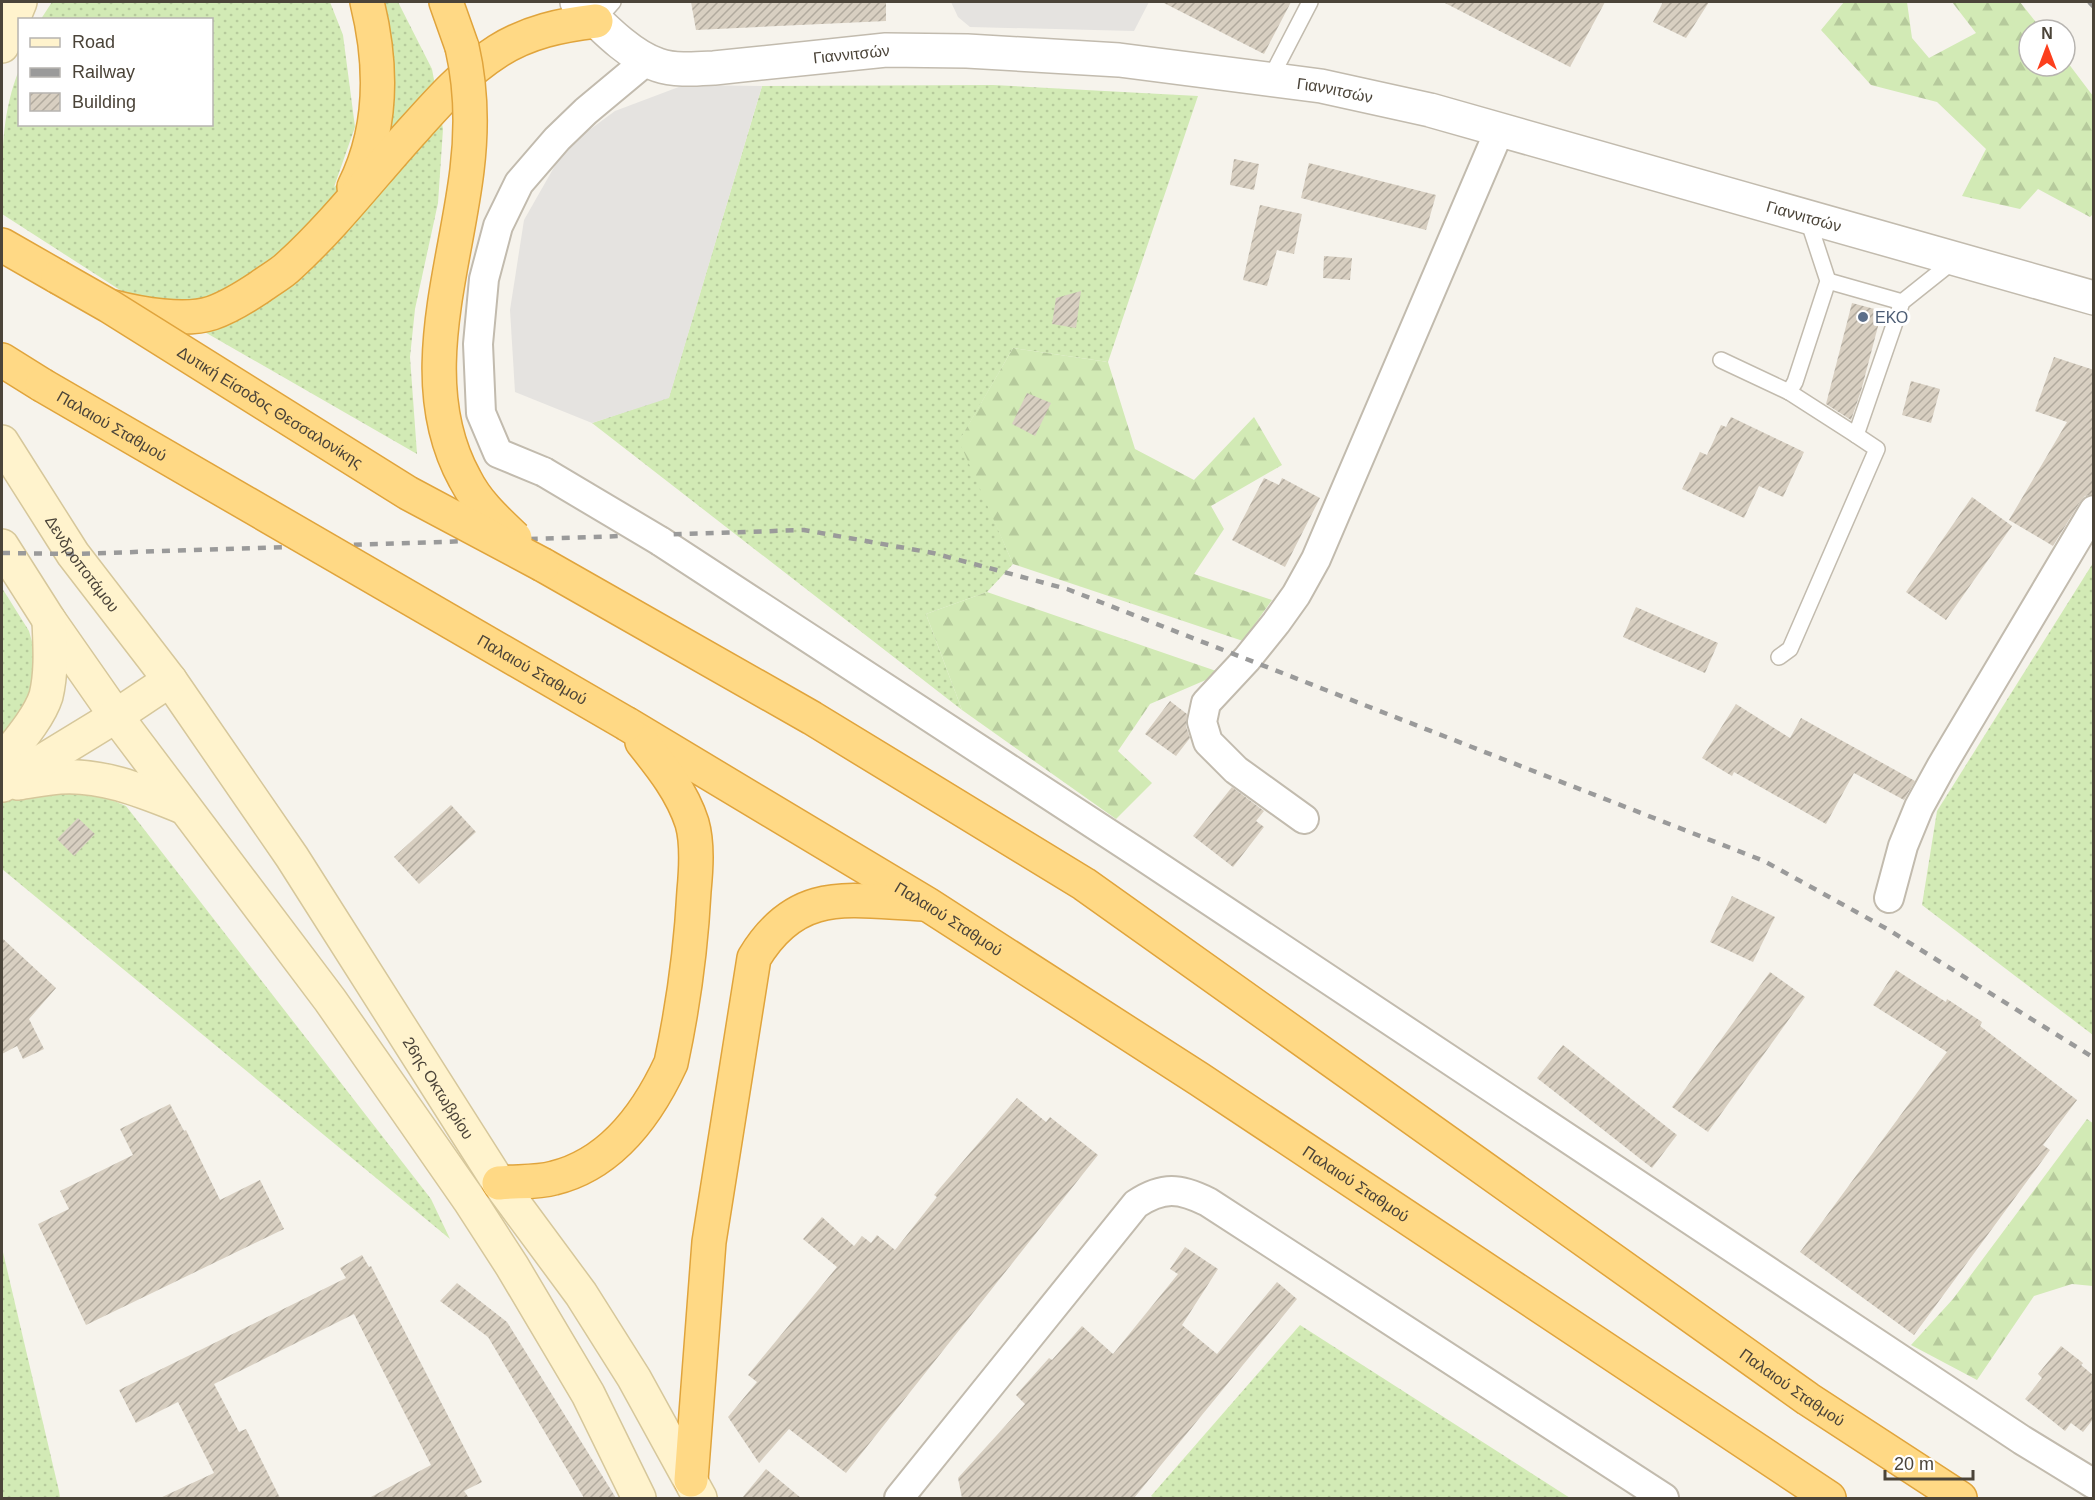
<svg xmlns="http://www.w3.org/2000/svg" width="2095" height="1500" viewBox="0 0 2095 1500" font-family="Arial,sans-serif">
<defs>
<pattern id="grass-dots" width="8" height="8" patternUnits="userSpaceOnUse" patternTransform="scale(1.5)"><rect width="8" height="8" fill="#d2eab5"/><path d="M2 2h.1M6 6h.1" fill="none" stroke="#b6ca9c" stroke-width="1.8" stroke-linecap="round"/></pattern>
<pattern id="forest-firs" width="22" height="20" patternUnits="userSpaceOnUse" patternTransform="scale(1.5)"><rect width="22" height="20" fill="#d2eab5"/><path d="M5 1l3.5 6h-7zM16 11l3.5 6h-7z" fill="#b6ca9c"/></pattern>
<pattern id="building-hatch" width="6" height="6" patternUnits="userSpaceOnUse" patternTransform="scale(1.5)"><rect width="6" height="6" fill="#d8cfc1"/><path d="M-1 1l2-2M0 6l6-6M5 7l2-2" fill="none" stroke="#b1aa9e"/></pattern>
</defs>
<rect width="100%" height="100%" fill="#f6f3ec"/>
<g fill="url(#grass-dots)">
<path d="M52,2H330L343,35L355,127L334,187L392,137L384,29L376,2H398L432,69L443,129L438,203L415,309L410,357L417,454L156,304L120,290L2,214C2,164 0,117 19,70L20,124H212V20L41,19Z"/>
<polygon points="993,85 1198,96 1108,362 1013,348 960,440 1013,564 987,592 926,614 962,710 592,423 669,397 762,86"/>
<polygon points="2093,563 2093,1035 1922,905 1937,811"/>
<polygon points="2,588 29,631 36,656 33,694 2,741"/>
<polygon points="52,789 102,796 126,806 431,1199 450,1239 2,869 2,799"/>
<polygon points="2,1248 59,1491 60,1498 2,1498"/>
<polygon points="1300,1325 1570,1498 1154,1498 1151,1496"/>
</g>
<g fill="url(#forest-firs)">
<polygon points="1844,2 1907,2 1912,38 1929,58 1976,33 1952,2 2020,2 2042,30 2029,30 2029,66 2065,66 2065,59 2093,96 2094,213 2090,217 2038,189 2020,209 1962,196 1986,149 1937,102 1871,85 1821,30"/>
<polygon points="1013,348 1108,362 1135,449 1194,480 1254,417 1282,465 1211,506 1224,529 1194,574 1272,600 1243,641 1013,564 959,441"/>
<polygon points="987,592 1222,673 1150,704 1118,751 1152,783 1116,819 962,710 926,614"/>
<polygon points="2087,1119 2094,1124 2093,1286 2072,1284 2034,1296 1977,1380 1911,1345 1953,1299"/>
</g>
<g fill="#e5e3e0">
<polygon points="951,2 1149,2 1134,31 970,27 958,17"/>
<polygon points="684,85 762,86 669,398 592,423 515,392 510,310 524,220 565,148 615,111"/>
</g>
<g fill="url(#building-hatch)">
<polygon points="691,2 886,2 886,21 696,30"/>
<polygon points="1162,2 1291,2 1264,54"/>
<polygon points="1443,2 1605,2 1570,67"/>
<polygon points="1663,2 1709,2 1686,38 1653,22"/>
<polygon points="1234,159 1259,164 1254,190 1230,185"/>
<polygon points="1309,163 1436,195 1426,230 1301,198"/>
<polygon points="1260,205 1302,214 1294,254 1277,250 1267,286 1243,280"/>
<polygon points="1324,256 1352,258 1350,280 1323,278"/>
<polygon points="1081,291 1076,328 1052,324 1056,298"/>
<polygon points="1852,303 1882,311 1861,391 1851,420 1826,404"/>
<polygon points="2054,357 2094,370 2094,494 2085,496 2080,502 2053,546 2009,520 2067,422 2035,411"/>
<polygon points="1911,381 1940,389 1931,423 1902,415"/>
<polygon points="1027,393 1051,403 1035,436 1012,424"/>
<polygon points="1731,417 1804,452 1783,497 1759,486 1744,518 1682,489 1700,452 1707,455 1721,425 1726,427"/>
<polygon points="1264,478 1279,485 1282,478 1320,498 1285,567 1232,540"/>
<polygon points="1972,497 2012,526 1946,620 1906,592"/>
<polygon points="1636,607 1718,643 1705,673 1623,637"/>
<polygon points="1170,701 1187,714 1186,726 1190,738 1176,756 1145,734"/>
<polygon points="1736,704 1790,738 1801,718 1915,781 1904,800 1854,773 1826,824 1734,772 1732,776 1702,758"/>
<polygon points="1232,787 1264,811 1256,821 1264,827 1233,867 1193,836"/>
<polygon points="451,805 476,832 419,884 394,857"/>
<polygon points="78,818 95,834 74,856 57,839"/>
<polygon points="1732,896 1775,917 1753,962 1710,942"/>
<polygon points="2,938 56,988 29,1019 44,1049 23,1059 17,1046 2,1054"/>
<polygon points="1896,970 1946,1002 1947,999 1982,1022 1980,1026 2077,1100 2043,1145 2050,1150 1914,1335 1800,1252 1947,1052 1873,1005"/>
<polygon points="1770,972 1805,997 1708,1132 1672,1107"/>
<polygon points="1563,1045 1677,1135 1652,1168 1537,1078"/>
<polygon points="1017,1098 1046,1122 1050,1117 1098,1155 846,1473 789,1429 759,1463 728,1417 757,1382 748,1375 837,1267 803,1239 822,1217 854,1246 862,1236 871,1243 877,1235 895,1250 937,1197 934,1195"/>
<polygon points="170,1104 184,1131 186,1130 220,1200 260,1180 284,1229 86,1325 38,1224 69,1209 60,1191 133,1155 120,1129"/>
<polygon points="1185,1247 1218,1269 1182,1325 1217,1354 1277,1282 1297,1299 1134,1498 962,1498 958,1478 1025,1404 1016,1395 1049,1358 1052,1360 1082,1326 1113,1354 1178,1274 1170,1269"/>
<polygon points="362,1255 369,1267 371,1266 482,1482 464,1491 469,1498 369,1498 431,1465 354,1314 214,1384 239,1432 246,1429 280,1498 160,1498 214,1473 178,1402 136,1423 119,1390 346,1278 340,1268"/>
<polygon points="457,1283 507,1322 616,1498 584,1498 488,1337 440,1301"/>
<polygon points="2061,1346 2083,1363 2081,1365 2094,1376 2094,1418 2083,1432 2071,1423 2065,1431 2025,1399 2042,1378 2038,1374"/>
<polygon points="766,1469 801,1498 742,1498"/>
</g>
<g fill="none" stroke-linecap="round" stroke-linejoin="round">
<defs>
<g id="service">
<polyline points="596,21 613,2"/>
<polyline points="1270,79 1310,2"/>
<polyline points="1807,217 1828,281 1795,382 1789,392 1856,435 1902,302 1956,259"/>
<polyline points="1828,281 1902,302"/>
<polyline points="1721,360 1789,392"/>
<polyline points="1779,657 1790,649 1877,449 1856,435"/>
</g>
<g id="minor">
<polyline points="544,472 498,453 481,413 478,344 484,279 498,226 519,183 557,139 586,111 646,61"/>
<polyline points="660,541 1135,851 2022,1440 2094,1484"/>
<polyline points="1304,819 1236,770 1208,742 1202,722 1206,703 1247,659 1276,623 1296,595 1316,559 1500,129"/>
<polyline points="1889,898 1903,846 1919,807 1941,767 2094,510"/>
<path d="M899,1498L1136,1204C1163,1186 1180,1188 1208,1202L1664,1498"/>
</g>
<g id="tertiary">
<path id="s1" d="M577,2C598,22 629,56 658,65C675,71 696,69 714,68L886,50L967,51L1119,60L1321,86L1430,110L2094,298"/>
</g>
<g id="secondary">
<polyline points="2,46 20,2"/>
<path id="s2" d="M2,442L73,554L170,680L292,857L499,1183L581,1294L634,1378L700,1498"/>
<polyline points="2,546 49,620 116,716 330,1000 470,1201 512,1266 588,1394 639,1498"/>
<path d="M2,762C16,744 39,718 46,696C52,671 50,645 49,620"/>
<path d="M18,783C32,781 46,778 60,777C103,774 145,792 183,807"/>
<polyline points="3,785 116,716 170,680"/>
</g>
<g id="trunk">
<polyline points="446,2 462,47"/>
<path d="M354,187C383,129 382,63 367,2"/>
<polyline points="2,245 58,277"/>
<path d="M113,307C140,314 185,322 212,313C229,307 245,297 260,287C269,280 281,274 289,266C335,224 373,174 415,128C440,100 465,72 498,51C528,32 561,25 596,21"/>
<polyline points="2,360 42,385"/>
<path id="s3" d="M543,565L812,718L1084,884L1808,1399L1960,1498"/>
<path id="s4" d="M627,724L927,904L1199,1079L1829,1498"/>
<path d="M499,1183C516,1181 536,1183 554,1178C611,1164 647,1115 671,1063C683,1007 691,949 694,891C696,870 698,844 692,823C682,792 662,767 642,742"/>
<path d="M691,1480L709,1242L754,958C798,885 851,901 924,904"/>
</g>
</defs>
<use href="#service" stroke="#c2bbae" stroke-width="18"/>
<use href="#minor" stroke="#c2bbae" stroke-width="32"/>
<use href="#tertiary" stroke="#c2bbae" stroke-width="36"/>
<use href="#secondary" stroke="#d6c79b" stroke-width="36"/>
<use href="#trunk" stroke="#e0a43c" stroke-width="36"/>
<use href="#service" stroke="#fff" stroke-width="15"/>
<use href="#minor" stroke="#fff" stroke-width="28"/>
<use href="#tertiary" stroke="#fff" stroke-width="33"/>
<use href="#secondary" stroke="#fff3cd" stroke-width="33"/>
<use href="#trunk" stroke="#ffd985" stroke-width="33"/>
<g stroke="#9a9a9a" stroke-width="4.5" stroke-dasharray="8 8" stroke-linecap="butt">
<polyline points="2089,2 2094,7"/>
<polyline points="2,553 73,554 804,530 933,553 1067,589 1764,861 1889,930 2094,1058"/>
</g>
<defs>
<polyline id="minor-bridge" points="544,472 660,541"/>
<g id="trunk-bridge">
<path d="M462,47C471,86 472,129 467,170C455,271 412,383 465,479C477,503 496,520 515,538"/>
<path id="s5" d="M58,277L109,306L408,493L543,565"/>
<path id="s6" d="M42,385L627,724"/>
</g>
</defs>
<use href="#minor-bridge" stroke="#c2bbae" stroke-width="32" stroke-linecap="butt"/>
<use href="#trunk-bridge" stroke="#e0a43c" stroke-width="36" stroke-linecap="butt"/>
<use href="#minor-bridge" stroke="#fff" stroke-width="28"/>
<use href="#trunk-bridge" stroke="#ffd985" stroke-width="33"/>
</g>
<circle fill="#5c6f8a" stroke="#fff" stroke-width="2" cx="1863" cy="317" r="6"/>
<g text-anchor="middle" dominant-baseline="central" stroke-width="6" stroke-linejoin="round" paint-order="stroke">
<g font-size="16" fill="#4b4439" stroke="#fff">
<text stroke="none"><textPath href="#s1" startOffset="298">Γιαννιτσών</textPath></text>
<text stroke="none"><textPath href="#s1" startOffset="784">Γιαννιτσών</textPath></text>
<text stroke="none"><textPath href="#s1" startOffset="1270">Γιαννιτσών</textPath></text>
<text stroke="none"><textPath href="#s5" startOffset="249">Δυτική Είσοδος Θεσσαλονίκης</textPath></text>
<text stroke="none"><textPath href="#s6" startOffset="81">Παλαιού Σταθμού</textPath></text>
<text stroke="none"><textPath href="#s2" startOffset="146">Δενδροποτάμου</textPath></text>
<text stroke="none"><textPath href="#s6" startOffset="567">Παλαιού Σταθμού</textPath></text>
<text stroke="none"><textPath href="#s4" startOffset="376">Παλαιού Σταθμού</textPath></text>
<text stroke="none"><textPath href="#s2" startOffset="780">26ης Οκτωβρίου</textPath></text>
<text stroke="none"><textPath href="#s4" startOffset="862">Παλαιού Σταθμού</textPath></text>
<text stroke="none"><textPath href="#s3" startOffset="1497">Παλαιού Σταθμού</textPath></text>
</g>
<g font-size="16" fill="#4e5e75" stroke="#fff" text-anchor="start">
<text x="1875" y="317">ΕΚΟ</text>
</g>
</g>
<rect width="2095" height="1500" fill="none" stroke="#4b4439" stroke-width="6"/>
<rect x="18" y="18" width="195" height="108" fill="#ffffff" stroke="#b7b4b0" stroke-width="1.5"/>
<rect x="30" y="38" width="30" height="9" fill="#fff3cd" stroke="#b7b4b0" stroke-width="1.5"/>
<text x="72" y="48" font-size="18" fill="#4b4439">Road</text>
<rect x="30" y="68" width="30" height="9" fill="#9a9a9a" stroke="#b7b4b0" stroke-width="1.5"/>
<text x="72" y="78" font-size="18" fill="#4b4439">Railway</text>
<rect x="30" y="93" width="30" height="18" fill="url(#building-hatch)" stroke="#b7b4b0" stroke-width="1.5"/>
<text x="72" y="108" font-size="18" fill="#4b4439">Building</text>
<g transform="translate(2047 48)"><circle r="28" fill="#ffffff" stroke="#b7b4b0" stroke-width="1.5"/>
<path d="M0-4.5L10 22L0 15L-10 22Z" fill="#fc3f1d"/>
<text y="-9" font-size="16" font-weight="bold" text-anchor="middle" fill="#4b4439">N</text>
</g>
<path d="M1885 1470v9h88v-9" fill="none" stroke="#4b4439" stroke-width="3"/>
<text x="1894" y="1470" font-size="18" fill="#4b4439" stroke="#ffffff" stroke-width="4.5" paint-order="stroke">20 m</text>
</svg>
